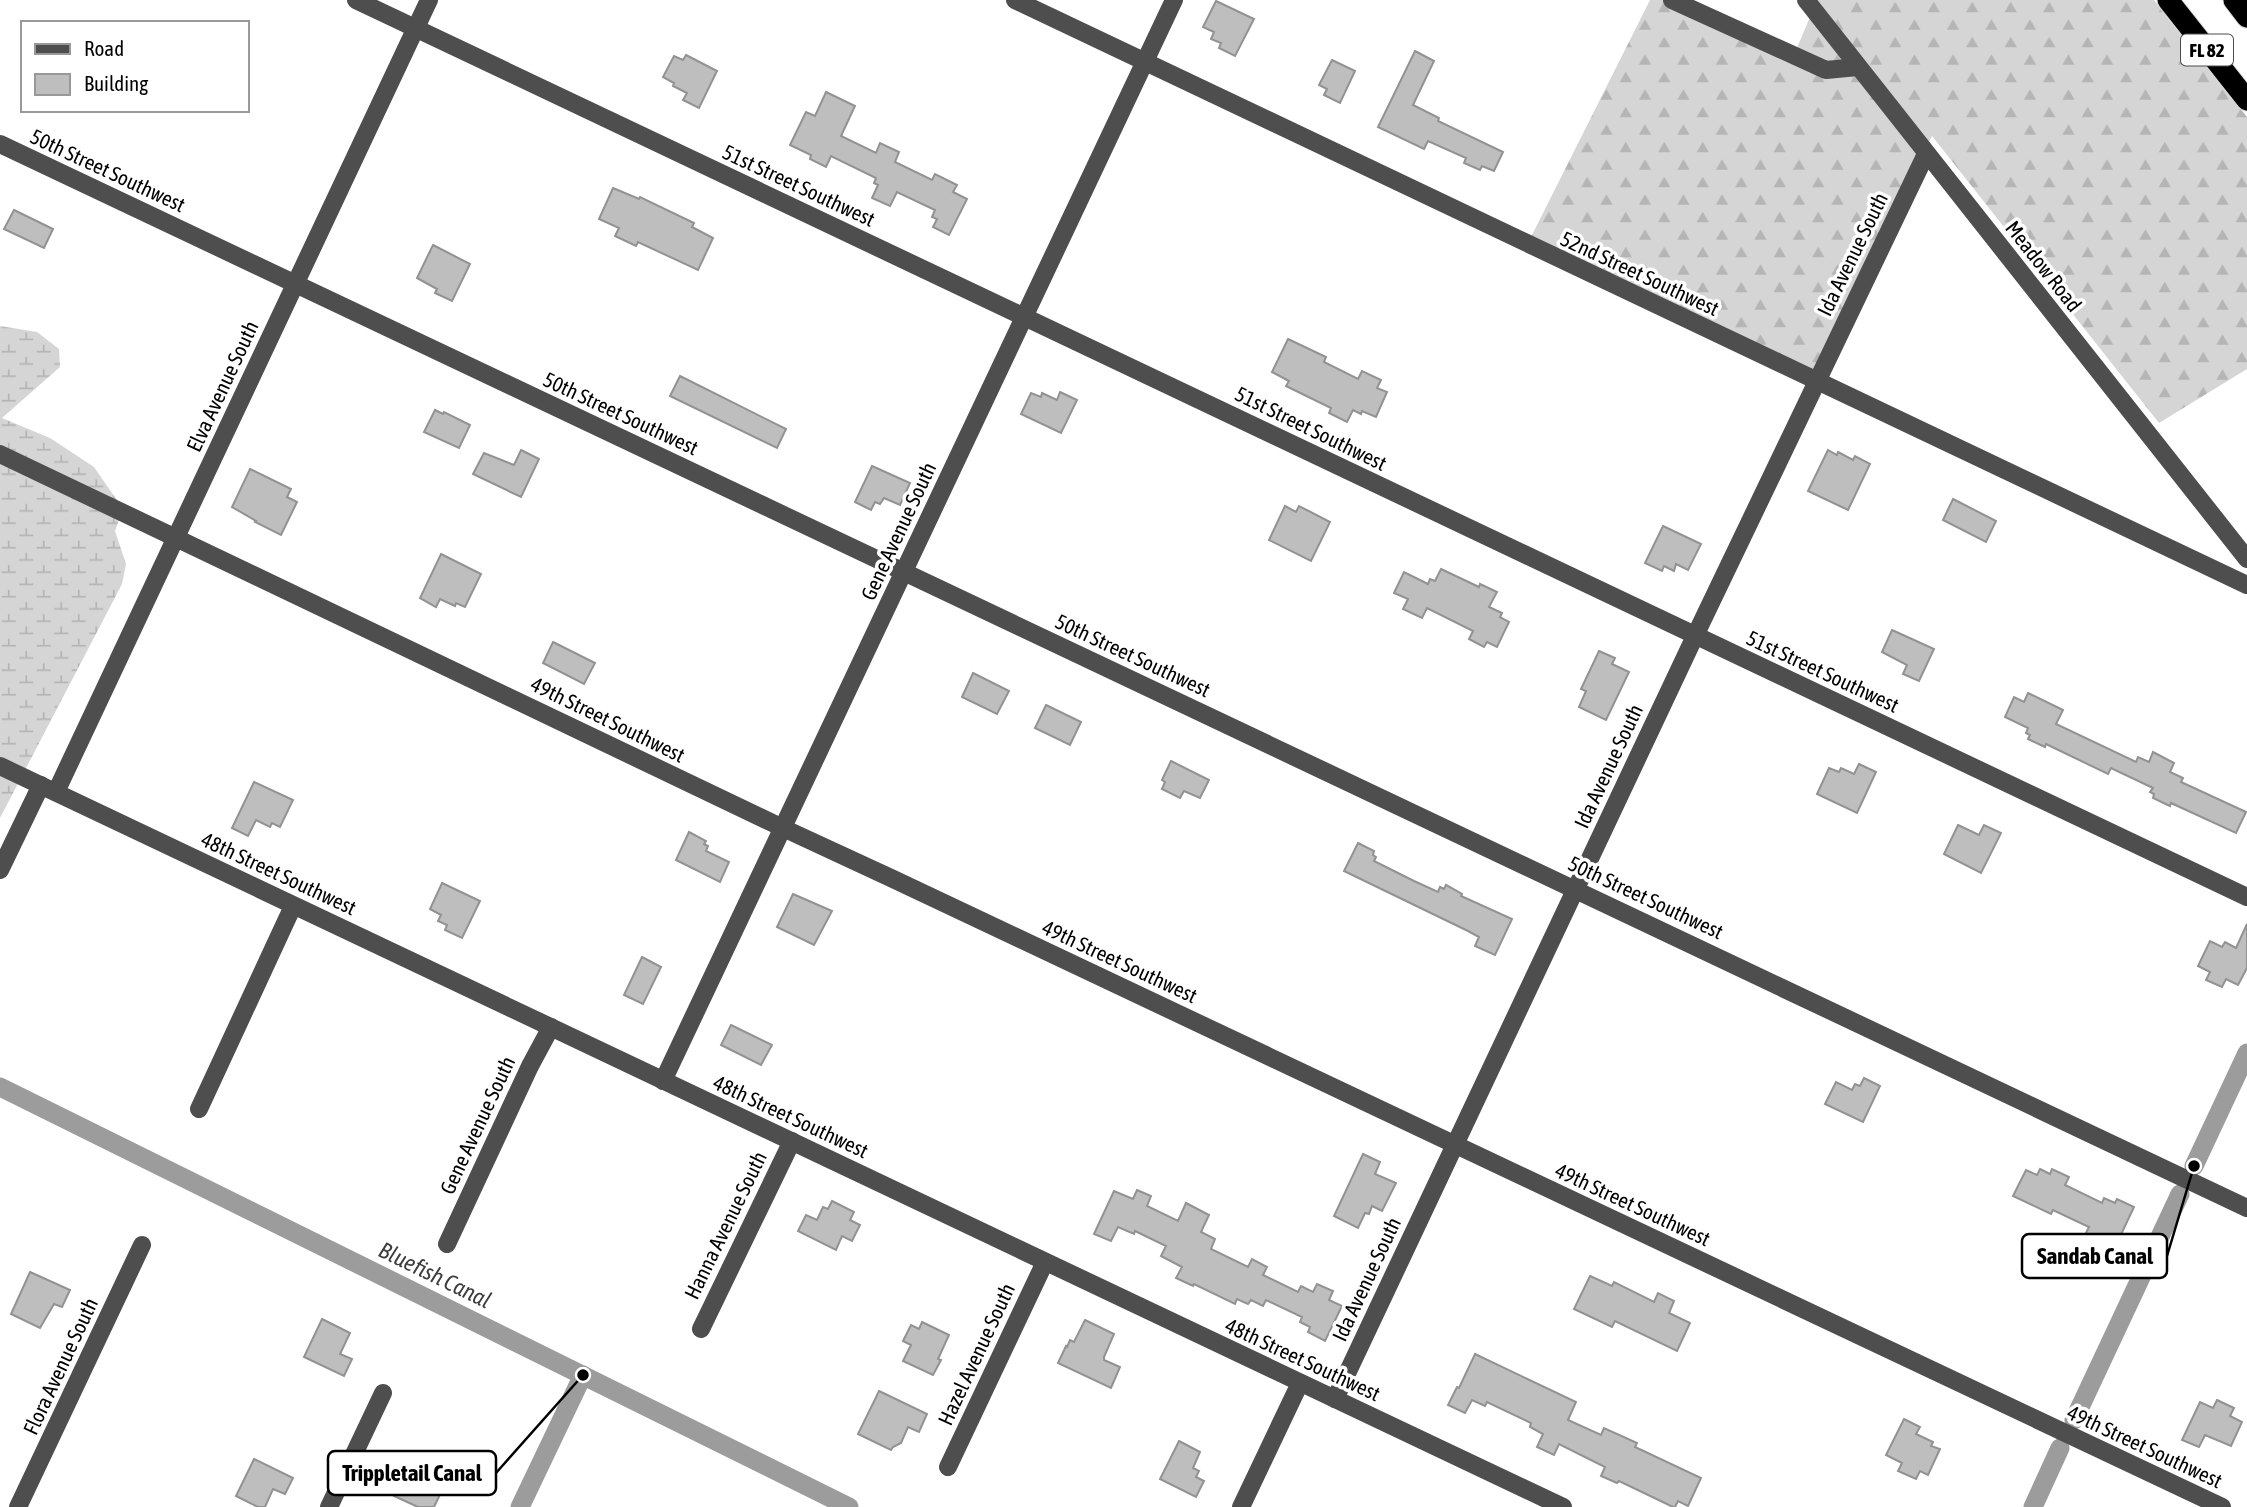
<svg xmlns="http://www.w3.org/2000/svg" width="2247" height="1507" viewBox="0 0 2247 1507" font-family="'Asap Condensed',sans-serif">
<defs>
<pattern id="forest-firs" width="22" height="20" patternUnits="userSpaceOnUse" patternTransform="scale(1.75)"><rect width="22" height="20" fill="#d5d5d5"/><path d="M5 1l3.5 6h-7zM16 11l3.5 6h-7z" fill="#b5b5b5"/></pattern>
<pattern id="wetland-marsh" width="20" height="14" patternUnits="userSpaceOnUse" patternTransform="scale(1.75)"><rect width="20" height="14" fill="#d5d5d5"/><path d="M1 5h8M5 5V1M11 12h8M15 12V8" fill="none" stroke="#b5b5b5"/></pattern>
</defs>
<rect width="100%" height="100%" fill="#fff"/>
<polygon fill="url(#forest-firs)" points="1650,0 1669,0 1794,55 1815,5 1811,0 2154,0 2247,117 2247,369 2159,423 1932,136 1811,378 1527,245"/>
<polygon fill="url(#wetland-marsh)" points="0,326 37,332 59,349 60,367 2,418 50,438 94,467 123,509 115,531 126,564 122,584 0,818"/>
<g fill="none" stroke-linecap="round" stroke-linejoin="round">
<g stroke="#9c9c9c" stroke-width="19">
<polyline points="0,1087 849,1507"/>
<polyline points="2194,1166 2247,1053"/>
<polyline points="2074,1420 2180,1194"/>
<polyline points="520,1507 583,1375"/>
<polyline points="2033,1507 2060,1448"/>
</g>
</g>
<g fill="#bebebe" stroke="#929292" stroke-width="2">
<polygon points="1216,1 1254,19 1235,56 1219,48 1221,43 1211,39 1214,32 1203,27"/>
<polygon points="1415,51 1434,61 1413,105 1439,118 1438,121 1503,152 1494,171 1482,166 1480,170 1464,163 1466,158 1428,141 1424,149 1378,127"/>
<polygon points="686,55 717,71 699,108 683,100 687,93 673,86 674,83 663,77 674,56 683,60"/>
<polygon points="1332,60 1355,71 1340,103 1324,95 1327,89 1319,85"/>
<polygon points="826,92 855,106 841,136 876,153 880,143 899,152 895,162 932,180 935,174 957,185 953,192 967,199 949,235 933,227 937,219 932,217 935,210 897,192 890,206 872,198 878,185 874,183 876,178 831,156 826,167 810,159 811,155 790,145 806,112 815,116"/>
<polygon points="613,188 639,199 640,197 694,223 692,227 713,238 698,270 638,242 636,246 615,236 619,228 599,219"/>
<polygon points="14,210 53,229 44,248 4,229"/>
<polygon points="433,245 470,264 452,301 435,293 437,289 417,278"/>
<polygon points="1288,339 1326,357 1324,362 1358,379 1362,371 1381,380 1377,388 1387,392 1376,417 1362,411 1361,414 1353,410 1347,422 1329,413 1331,408 1286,386 1289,381 1272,372"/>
<polygon points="680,376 786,429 777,448 670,396"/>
<polygon points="1060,392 1077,400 1061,433 1021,414 1031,393 1041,397 1042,393 1057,400"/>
<polygon points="435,410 443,414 444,412 470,425 459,448 424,432"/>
<polygon points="521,450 539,459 521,497 473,474 484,453 514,465"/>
<polygon points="1828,450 1837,455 1838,452 1853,460 1855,456 1870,464 1848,510 1808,491"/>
<polygon points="872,466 910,483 900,505 884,498 880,504 875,502 871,510 855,502"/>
<polygon points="250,469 291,489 287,497 297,502 281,535 255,522 256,521 232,507"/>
<polygon points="1953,499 1996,521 1986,542 1943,520"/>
<polygon points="1285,506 1296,512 1299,506 1330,522 1311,561 1269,540"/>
<polygon points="1663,526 1701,544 1688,570 1676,564 1674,571 1664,566 1662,571 1645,563"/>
<polygon points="441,554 481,574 465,607 456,603 455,606 440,599 436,607 420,598"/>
<polygon points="1441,569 1479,587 1480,584 1497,592 1489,607 1502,613 1500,617 1509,622 1497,647 1487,642 1484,647 1469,639 1473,631 1427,608 1422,618 1403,609 1408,599 1394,593 1404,572 1428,584 1430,579 1435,581"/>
<polygon points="1892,630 1934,649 1919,681 1903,674 1907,665 1882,652"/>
<polygon points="553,642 595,663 584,684 543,663"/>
<polygon points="1599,651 1615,658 1612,664 1629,672 1606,720 1579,707 1586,691 1581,689"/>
<polygon points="973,673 1009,691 997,714 962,697"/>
<polygon points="2028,693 2063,710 2056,724 2136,762 2138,757 2149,762 2153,752 2174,763 2170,772 2183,778 2181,782 2246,812 2236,833 2171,803 2170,806 2153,798 2154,794 2150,792 2153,788 2111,768 2108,774 2046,744 2045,747 2028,739 2030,735 2026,733 2028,728 2005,717 2014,697 2024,702"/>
<polygon points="1046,705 1081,722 1070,745 1035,728"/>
<polygon points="1171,761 1209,780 1200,798 1184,791 1180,798 1162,789 1165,782 1162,780"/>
<polygon points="1859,764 1876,772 1857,813 1817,794 1829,768 1839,772 1841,768 1854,774"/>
<polygon points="254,782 293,800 280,827 272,823 270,827 256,820 248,836 232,828"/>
<polygon points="1958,825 1979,835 1984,825 2001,833 1981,873 1944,854"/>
<polygon points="689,832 706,841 704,844 708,846 706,851 729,862 720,882 676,860"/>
<polygon points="1358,843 1374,851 1373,855 1376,857 1374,861 1414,881 1438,892 1440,887 1444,889 1446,885 1462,894 1461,896 1512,919 1495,955 1475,946 1479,937 1468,931 1344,871"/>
<polygon points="442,883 480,901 462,938 445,930 447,925 438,921 441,915 430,909"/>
<polygon points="793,894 832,911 814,945 777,927"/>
<polygon points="2247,924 2247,968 2238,985 2226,979 2222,987 2206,980 2210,972 2198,966 2210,941 2222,947 2225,942 2236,948"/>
<polygon points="642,957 661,967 643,1004 624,995"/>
<polygon points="731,1025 772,1045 761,1065 721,1045"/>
<polygon points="1864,1078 1880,1086 1863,1122 1825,1104 1836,1082 1852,1090 1855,1084 1860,1086"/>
<polygon points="1363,1154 1380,1162 1375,1174 1396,1183 1382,1211 1372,1206 1369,1214 1365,1213 1358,1228 1334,1216"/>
<polygon points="2040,1169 2050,1174 2052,1169 2069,1177 2065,1185 2102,1203 2104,1198 2115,1203 2117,1199 2134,1207 2118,1241 2105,1235 2101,1243 2085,1235 2089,1227 2053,1210 2051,1214 2013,1196 2026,1170 2037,1175"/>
<polygon points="1137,1190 1151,1196 1147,1206 1178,1221 1186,1203 1209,1215 1201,1232 1215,1239 1211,1249 1248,1267 1252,1259 1267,1267 1263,1275 1298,1292 1301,1286 1313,1292 1317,1284 1333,1291 1329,1300 1342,1306 1325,1341 1308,1332 1310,1327 1300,1322 1302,1317 1266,1300 1263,1306 1251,1300 1248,1304 1237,1299 1235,1304 1194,1284 1193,1286 1176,1278 1182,1267 1161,1256 1166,1246 1135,1231 1134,1234 1118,1227 1111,1241 1094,1234 1114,1191 1133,1199"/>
<polygon points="832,1201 854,1212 850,1220 860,1225 852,1241 842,1236 836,1250 798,1231 806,1215 817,1220 823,1207 828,1209"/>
<polygon points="30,1272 70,1290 62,1307 54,1304 40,1328 11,1314"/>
<polygon points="1590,1276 1612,1286 1614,1282 1654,1302 1658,1293 1674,1301 1669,1313 1690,1323 1677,1351 1615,1321 1612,1327 1574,1309"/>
<polygon points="322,1319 350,1333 340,1354 352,1359 344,1376 304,1357"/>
<polygon points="1085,1320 1114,1334 1104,1357 1104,1360 1120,1367 1111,1388 1058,1363 1066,1346 1067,1347 1070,1340 1074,1342"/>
<polygon points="922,1322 949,1335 938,1359 941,1360 933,1375 903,1361 911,1345 903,1341 911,1325 919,1329"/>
<polygon points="1475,1354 1576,1402 1568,1420 1601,1435 1604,1428 1637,1443 1635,1447 1701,1478 1688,1506 1678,1501 1675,1507 1673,1507 1619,1481 1617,1483 1601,1476 1605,1467 1559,1444 1554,1455 1537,1447 1543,1434 1530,1427 1531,1423 1487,1402 1485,1406 1472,1400 1465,1413 1448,1405 1457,1387 1459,1388"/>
<polygon points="879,1391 927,1414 919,1432 908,1427 901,1443 893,1447 891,1450 858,1434"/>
<polygon points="2217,1400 2234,1408 2230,1416 2242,1422 2231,1446 2205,1435 2199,1447 2182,1440 2200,1402 2213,1408"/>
<polygon points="1904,1419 1920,1427 1916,1434 1933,1442 1931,1446 1940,1449 1928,1475 1920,1471 1916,1479 1898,1471 1902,1463 1886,1455"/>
<polygon points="1179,1441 1200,1452 1193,1468 1199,1471 1196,1477 1204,1481 1196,1497 1160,1479"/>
<polygon points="254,1459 293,1478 285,1494 273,1489 265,1507 258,1507 236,1496"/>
<polygon points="416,1460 449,1476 434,1507 418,1507 394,1496 402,1479 406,1481"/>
</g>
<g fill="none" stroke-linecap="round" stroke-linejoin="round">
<defs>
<g id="highway">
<polyline points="2168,0 2247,100"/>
<polyline points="2234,0 2247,17"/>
</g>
</defs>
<use href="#highway" stroke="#dbdbdb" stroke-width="23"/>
<g stroke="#4e4e4e" stroke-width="18">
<polyline points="356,0 2247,897"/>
<polyline points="1015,0 2247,585"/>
<polyline points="1672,0 1826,70 1858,67"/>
<polyline points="1806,0 2247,559"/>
<polyline points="0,144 2247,1208"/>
<polyline points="0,454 783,828 891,878 2222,1507"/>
<polyline points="0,766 1563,1507"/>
<polyline points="56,792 429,0"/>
<polyline points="0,870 41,785"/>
<polyline points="663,1081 1174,0"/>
<polyline points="199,1109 293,906"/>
<polyline points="447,1244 530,1066 551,1027"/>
<polyline points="701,1329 792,1141"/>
<polyline points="1335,1399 1695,636 1926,154"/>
<polyline points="948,1467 1045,1262"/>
<polyline points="18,1507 142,1245"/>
<polyline points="329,1507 383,1393"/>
<polyline points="1241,1507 1300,1383"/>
</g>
<use href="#highway" stroke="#000" stroke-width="21"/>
</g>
<g text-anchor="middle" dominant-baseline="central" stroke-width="7" stroke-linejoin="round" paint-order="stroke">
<rect fill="#fff" stroke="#4c4c4c" stroke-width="2" x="2181" y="34.5" width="52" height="31" rx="5"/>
<g font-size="19" font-weight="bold" fill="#000">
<text x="2207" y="50">FL 82</text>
</g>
<g font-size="21" fill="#000" stroke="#fff">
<text transform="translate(108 170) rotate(25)">50th Street Southwest</text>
<text transform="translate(799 185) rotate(25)">51st Street Southwest</text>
<text transform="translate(1852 254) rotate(-64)">Ida Avenue South</text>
<text transform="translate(2044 266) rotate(52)">Meadow Road</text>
<text transform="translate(1640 273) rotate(25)">52nd Street Southwest</text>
<text transform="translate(222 386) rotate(-65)">Elva Avenue South</text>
<text transform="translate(621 413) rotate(25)">50th Street Southwest</text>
<text transform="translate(1311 428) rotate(26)">51st Street Southwest</text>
<text transform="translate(898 531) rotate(-65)">Gene Avenue South</text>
<text transform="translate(1133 655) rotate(25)">50th Street Southwest</text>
<text transform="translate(1823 671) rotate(25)">51st Street Southwest</text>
<text transform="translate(608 719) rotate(26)">49th Street Southwest</text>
<text transform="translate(1608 766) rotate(-65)">Ida Avenue South</text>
<text transform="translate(279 873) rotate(25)">48th Street Southwest</text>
<text transform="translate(1646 897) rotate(25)">50th Street Southwest</text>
<text transform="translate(1120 961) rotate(25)">49th Street Southwest</text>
<text transform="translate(791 1116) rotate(25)">48th Street Southwest</text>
<text transform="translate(477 1125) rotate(-65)">Gene Avenue South</text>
<text transform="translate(1633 1204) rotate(25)">49th Street Southwest</text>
<text transform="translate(725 1225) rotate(-64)">Hanna Avenue South</text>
<text transform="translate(1366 1279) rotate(-65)">Ida Avenue South</text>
<text transform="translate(976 1354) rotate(-65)">Hazel Avenue South</text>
<text transform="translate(1303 1359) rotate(25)">48th Street Southwest</text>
<text transform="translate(60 1366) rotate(-65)">Flora Avenue South</text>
<text transform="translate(2145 1446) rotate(25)">49th Street Southwest</text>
</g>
<g font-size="23" font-style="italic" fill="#3d3d3d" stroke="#fff">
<text transform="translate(435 1275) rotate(26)">Bluefish Canal</text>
</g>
</g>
<path fill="none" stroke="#000" stroke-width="2.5" d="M2194 1166L2167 1256M583 1375L496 1473"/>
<g fill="#000" stroke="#fff" stroke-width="2.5">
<circle cx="2194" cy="1166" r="7"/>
<circle cx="583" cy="1375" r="7"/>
</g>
<g fill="#fff" stroke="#000" stroke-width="2.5">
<rect x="2022" y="1234" width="145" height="44" rx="7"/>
<rect x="328" y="1451" width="168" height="44" rx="7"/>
</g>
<g font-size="23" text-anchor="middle" font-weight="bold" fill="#000">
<text x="2095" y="1264">Sandab Canal</text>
<text x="412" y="1481">Trippletail Canal</text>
</g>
<rect x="21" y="21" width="228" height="91" fill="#ffffff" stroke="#999999" stroke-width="2"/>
<rect x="35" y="44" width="35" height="10" fill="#4e4e4e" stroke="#999999" stroke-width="2"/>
<text x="84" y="56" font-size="21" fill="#000000">Road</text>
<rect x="35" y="74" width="35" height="21" fill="#bebebe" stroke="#999999" stroke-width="2"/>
<text x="84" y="91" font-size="21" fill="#000000">Building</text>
</svg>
